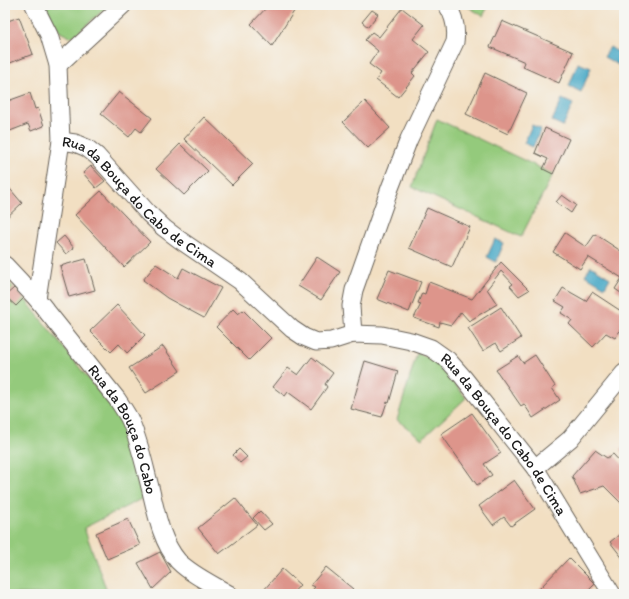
<svg xmlns="http://www.w3.org/2000/svg" width="629" height="599" viewBox="0 0 629 599" font-family="Itim,sans-serif">
<rect width="100%" height="100%" fill="#f6f6f2"/>
<filter id="ink" filterUnits="userSpaceOnUse"><feTurbulence type="fractalNoise" baseFrequency=".025" numOctaves="2"/><feDisplacementMap in="SourceGraphic" scale="8" xChannelSelector="R" yChannelSelector="G"/><feConvolveMatrix kernelMatrix="1 2 1 2 8 2 1 2 1" color-interpolation-filters="sRGB"/></filter>
<filter id="wash" filterUnits="userSpaceOnUse"><feTurbulence type="fractalNoise" baseFrequency=".012" numOctaves="4" result="noise"/><feDisplacementMap in="SourceGraphic" scale="16" xChannelSelector="R" yChannelSelector="G"/><feGaussianBlur stdDeviation="0.9" result="paint"/><feColorMatrix in="noise" values="0 0 0 0 0 0 0 0 0 0 0 0 0 0 0 0 0 1.4 0 .05"/><feComposite in="paint" operator="in"/></filter>
<g filter="url(#wash)">
<rect width="100%" height="100%" fill="#f2dfc2"/>
<g fill="#94ca7c" stroke="#58734c">
<polygon points="44,5 109,5 74,36 70,37 60,32"/>
<polygon points="465,5 489,5 483,16"/>
<polygon points="437,119 553,174 521,237 412,187"/>
<polygon points="5,279 24,298 119,417 131,443 145,497 84,528 108,594 5,594"/>
<polygon points="417,353 430,358 442,368 466,398 422,439 397,420"/>
</g>
<g fill="#46a8c6" stroke="#316271">
<polygon points="610,47 624,56 624,68 604,57"/>
<polygon points="578,63 591,68 581,92 569,86"/>
<polygon points="562,99 573,104 563,126 552,121"/>
<polygon points="532,125 541,129 533,147 524,143"/>
<polygon points="495,239 504,243 496,262 487,257"/>
<polygon points="591,266 610,278 605,287 585,275"/>
</g>
<g id="blocks">
<g fill="#dd958b">
<polygon points="269,5 298,5 272,46 251,24"/>
<polygon points="402,8 424,25 413,39 429,52 412,73 415,76 398,97 376,80 381,73 369,64 378,51 365,40 372,32 379,37"/>
<polygon points="372,10 378,14 368,27 362,22"/>
<polygon points="19,17 33,54 5,65 5,22"/>
<polygon points="502,21 573,52 559,83 523,67 525,62 490,47"/>
<polygon points="485,73 527,93 508,134 466,114"/>
<polygon points="119,92 152,118 141,132 136,128 129,137 101,114"/>
<polygon points="30,93 35,109 38,108 44,126 31,131 28,124 10,131 5,116 5,102"/>
<polygon points="365,101 390,128 368,148 343,122"/>
<polygon points="204,117 253,164 232,185 184,139"/>
<polygon points="545,128 569,139 553,174 543,169 548,159 535,153"/>
<polygon points="180,144 208,171 184,195 156,169"/>
<polygon points="91,166 105,181 96,188 83,173"/>
<polygon points="5,183 22,203 5,219"/>
<polygon points="101,191 150,242 124,267 75,215"/>
<polygon points="562,195 576,205 571,213 556,202"/>
<polygon points="427,208 470,227 452,267 409,248"/>
<polygon points="565,233 586,247 595,234 624,253 624,295 615,289 622,278 588,257 580,269 553,252"/>
<polygon points="64,236 74,248 66,254 56,243"/>
<polygon points="317,257 340,272 321,300 298,286"/>
<polygon points="86,259 95,290 69,297 60,266"/>
<polygon points="501,262 529,290 519,296 510,286 513,284 501,271 487,289 497,304 469,321 461,312 451,325 440,322 439,327 414,318 421,304 418,303 422,293 425,294 429,282 472,299"/>
<polygon points="156,264 178,278 183,268 221,288 204,318 167,298 143,280"/>
<polygon points="389,270 421,282 409,312 377,299"/>
<polygon points="14,288 24,298 16,306 5,296"/>
<polygon points="563,288 586,301 592,292 624,313 624,325 615,338 606,333 593,347 569,324 572,320 561,313 565,307 555,301"/>
<polygon points="117,305 145,335 127,353 119,344 111,352 90,331"/>
<polygon points="501,307 521,338 501,351 496,343 483,351 468,328"/>
<polygon points="233,309 238,314 243,310 271,338 249,360 216,327"/>
<polygon points="163,346 180,371 146,393 129,368"/>
<polygon points="535,355 555,386 552,388 560,400 533,418 524,404 521,406 496,370 518,356 523,363"/>
<polygon points="312,357 333,373 325,384 327,387 311,409 288,392 285,396 273,387 288,368 298,375"/>
<polygon points="365,361 398,371 389,403 387,402 382,417 351,409"/>
<polygon points="472,413 501,453 484,464 492,475 477,485 441,434"/>
<polygon points="624,446 624,455 620,450"/>
<polygon points="239,449 247,457 240,463 233,455"/>
<polygon points="595,450 607,458 613,454 624,466 624,506 604,486 580,494 572,476"/>
<polygon points="514,480 535,509 511,526 504,517 493,525 479,506"/>
<polygon points="235,498 257,525 219,554 198,528"/>
<polygon points="260,511 272,524 264,530 253,518"/>
<polygon points="128,519 140,545 107,559 96,533"/>
<polygon points="624,531 624,560 610,542"/>
<polygon points="160,552 171,572 153,589 138,563"/>
<polygon points="569,558 595,584 585,594 540,594 542,592 539,589"/>
<polygon points="326,567 353,589 349,594 309,594 315,587 311,585"/>
<polygon points="282,569 300,585 292,594 266,594 263,591"/>
</g>
</g>
</g>
<g filter="url(#ink)">
<use href="#blocks" fill-opacity="0" stroke="#676056" stroke-width="1"/>
<g fill="none" stroke-linecap="round" stroke-linejoin="round">
<defs>
<g id="minor">
<polyline points="34,5 49,35 58,65 61,141 37,299"/>
<polyline points="58,65 123,5"/>
<path id="s1" d="M61,141L75,143L87,148L97,156L148,213L164,228L180,240L240,281L292,329L304,337L316,342L331,341L353,334L382,335L411,341L431,348L448,360L463,377L535,468L612,594"/>
<path id="s2" d="M5,265L37,299L117,399C121,405 125,411 129,418C139,439 144,464 150,487C156,512 161,541 178,561C192,575 212,584 229,594"/>
<path d="M353,334L351,306L354,290L390,188L409,139L455,42C457,28 455,17 447,5"/>
<polyline points="535,468 570,439 624,373"/>
</g>
</defs>
<use href="#minor" stroke="#676056" stroke-width="19"/>
<use href="#minor" stroke="#fff" stroke-width="17"/>
</g>
</g>
<g text-anchor="middle" dominant-baseline="central" stroke-width="4" stroke-linejoin="round" paint-order="stroke">
<g font-size="15" fill="#1c1c1c" stroke="#f6f6f2">
<text stroke="none"><textPath href="#s1" startOffset="101">Rua da Bouça do Cabo de Cima</textPath></text>
<text stroke="none"><textPath href="#s2" startOffset="205">Rua da Bouça do Cabo</textPath></text>
<text stroke="none"><textPath href="#s1" startOffset="561">Rua da Bouça do Cabo de Cima</textPath></text>
</g>
</g>
<rect width="629" height="599" fill="none" stroke="#f6f6f2" stroke-width="20"/>
</svg>
